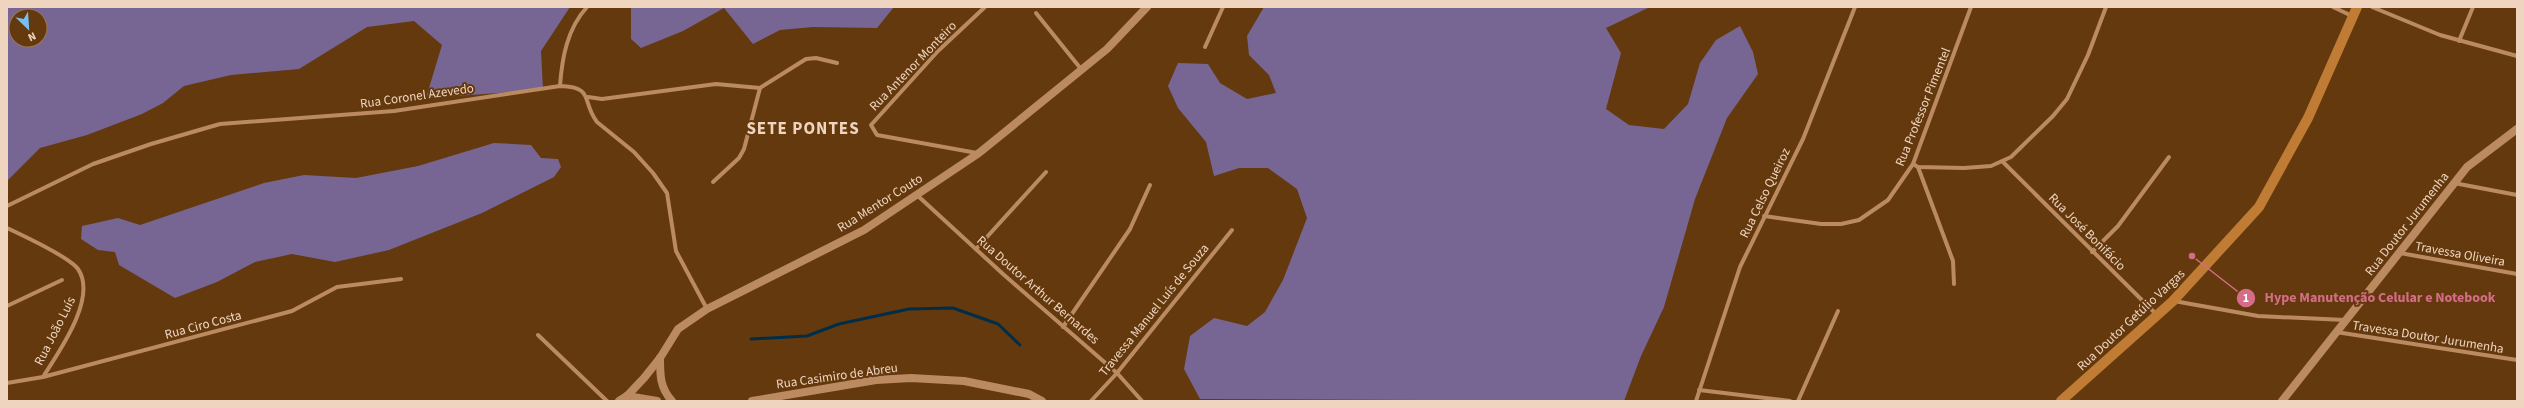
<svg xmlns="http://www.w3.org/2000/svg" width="2524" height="408" viewBox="0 0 2524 408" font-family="'Source Sans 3',sans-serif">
<rect width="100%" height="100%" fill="#64390e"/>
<g fill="#776693" fill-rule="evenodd">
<path d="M7,7H570L541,51L543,90L426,98L442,45L414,21L367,27L299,69L231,75L184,86L163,103L142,114L87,135L40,148L7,181ZM16,16H40V40H16Z"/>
<polygon points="631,7 894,7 877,28 813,27 780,30 753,44 724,8 683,31 641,48 631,39"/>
<polygon points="1264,7 1650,7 1606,28 1621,53 1606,109 1629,125 1664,129 1688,104 1700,63 1716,40 1740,26 1753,52 1758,74 1727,118 1695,199 1664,307 1641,356 1624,401 1200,399 1184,369 1190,336 1214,318 1247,326 1265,312 1283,280 1307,218 1297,189 1268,168 1239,168 1214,176 1206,142 1178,108 1168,86 1178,63 1208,64 1220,83 1247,99 1276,93 1269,75 1249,55 1247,36"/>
<polygon points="494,143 531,145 541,158 558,159 561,167 554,177 482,213 389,250 335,262 292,254 255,262 217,282 175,298 119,265 115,252 98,250 81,239 82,226 118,218 140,225 264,183 304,175 356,178 418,166"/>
</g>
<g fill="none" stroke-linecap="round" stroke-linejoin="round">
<polyline stroke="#002e48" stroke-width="3" points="751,339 807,336 839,324 909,309 953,308 998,324 1020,345"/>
<g stroke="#bb8a61" stroke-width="4">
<polyline points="2333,7 2352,16"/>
<polyline points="2372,7 2440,35 2517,56"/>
<polyline points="1036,13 1081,69"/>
<polyline points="2459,41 2473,7"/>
<polyline points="1205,47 1223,7"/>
<path d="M560,86C562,58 567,29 587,7"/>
<polyline points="588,97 602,99 716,84 760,88 806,59 816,58 837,63"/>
<polyline points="977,153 877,135 871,125 938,51 985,7"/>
<polyline points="2003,162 2157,315"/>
<polyline points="1913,164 1918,167 1964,168 1991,166 2011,157 2053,116 2067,99 2088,55 2106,7"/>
<polyline points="1918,167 1953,261 1954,284"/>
<polyline points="713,182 739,158 744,149 760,88"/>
<polyline points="2454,183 2517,195"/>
<polyline points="918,196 1003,274 1117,373 1142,401"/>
<path d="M7,206L93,164L151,144L220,124L394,111L560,86C595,87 581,101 597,122L634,152L653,173L667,193L676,251L707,309"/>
<polyline points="1764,216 1821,224 1841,224 1859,220 1888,200 1913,164 1971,7"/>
<path d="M7,228C22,235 70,258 78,269C98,298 58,353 43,377"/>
<polyline points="976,249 1046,172"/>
<polyline points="2092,252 2118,226 2169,157"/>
<polyline points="2400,253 2517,274"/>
<polyline points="2174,301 2258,316 2345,320"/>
<polyline points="7,306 62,280"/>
<polyline points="1063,327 1130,229 1150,185"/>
<polyline points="2336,332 2517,360"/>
<polyline points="538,335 607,401"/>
<polyline points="7,383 43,377 292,311 337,287 401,279"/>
<polyline points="1699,390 1790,401"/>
<polyline points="1091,401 1117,373 1232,230"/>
<polyline points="1696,401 1740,267 1803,139 1855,7"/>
<polyline points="1798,401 1838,311"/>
</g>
<g stroke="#bb8a61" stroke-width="8">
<path d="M660,358C660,375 660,388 672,401"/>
<polyline points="627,396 657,401"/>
<polyline points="619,401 627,396 644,378 660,358 678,329 707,309 864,230 979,153 1107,49 1147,7"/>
<polyline points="752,401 876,380 911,378 964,381 1029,394 1042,401"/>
<polyline points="2282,401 2467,167 2517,129"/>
</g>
<polyline stroke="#c07b34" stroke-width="10" points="2061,401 2173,301 2259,207 2308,118 2357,7"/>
</g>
<g text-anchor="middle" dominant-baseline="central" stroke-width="4" stroke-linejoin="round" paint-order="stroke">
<g font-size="13" fill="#efd5c0" stroke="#64390e">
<text transform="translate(913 66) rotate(-46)">Rua Antenor Monteiro</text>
<text transform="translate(417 96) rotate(-8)">Rua Coronel Azevedo</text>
<text transform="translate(1923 107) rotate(-68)">Rua Professor Pimentel</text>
<text transform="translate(1765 193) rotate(-64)">Rua Celso Queiroz</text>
<text transform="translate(880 203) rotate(-32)">Rua Mentor Couto</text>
<text transform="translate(2407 224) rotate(-52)">Rua Doutor Jurumenha</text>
<text transform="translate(2087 232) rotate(45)">Rua José Bonifácio</text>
<text transform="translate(2460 254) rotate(10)">Travessa Oliveira</text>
<text transform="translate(1038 290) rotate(41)">Rua Doutor Arthur Bernardes</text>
<text transform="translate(1154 310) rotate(-51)">Travessa Manuel Luís de Souza</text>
<text transform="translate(2131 320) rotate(-43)">Rua Doutor Getúlio Vargas</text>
<text transform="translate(203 325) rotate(-15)">Rua Ciro Costa</text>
<text transform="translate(55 331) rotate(-63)">Rua João Luís</text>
<text transform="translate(2428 337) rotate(9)">Travessa Doutor Jurumenha</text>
<text transform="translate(837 376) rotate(-8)">Rua Casimiro de Abreu</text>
</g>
<g font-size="17" font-weight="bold" letter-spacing="1" fill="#efd5c0" stroke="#64390e">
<text x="803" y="129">SETE PONTES</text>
</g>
</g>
<path fill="none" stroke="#d66d88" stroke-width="1.5" d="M2192 256L2246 298"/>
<g fill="#d66d88" stroke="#64390e" stroke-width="1.5">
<circle cx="2192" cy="256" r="4"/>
<circle cx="2246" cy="298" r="10"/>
</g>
<g font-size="12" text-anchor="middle" font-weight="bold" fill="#fff">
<text x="2246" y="302">1</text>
</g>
<g font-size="14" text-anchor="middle" font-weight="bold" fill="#d66d88" stroke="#64390e" stroke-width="4" stroke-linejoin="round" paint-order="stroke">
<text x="2380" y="302">Hype Manutenção Celular e Notebook</text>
</g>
<rect width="2524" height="408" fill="none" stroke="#efd5c0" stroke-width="16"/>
<g transform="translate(28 28) rotate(155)"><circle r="19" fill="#64390e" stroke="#9c7755"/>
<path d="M0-3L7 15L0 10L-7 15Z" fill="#74c0f6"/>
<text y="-6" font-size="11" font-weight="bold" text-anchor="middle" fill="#efd5c0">N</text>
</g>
</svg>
